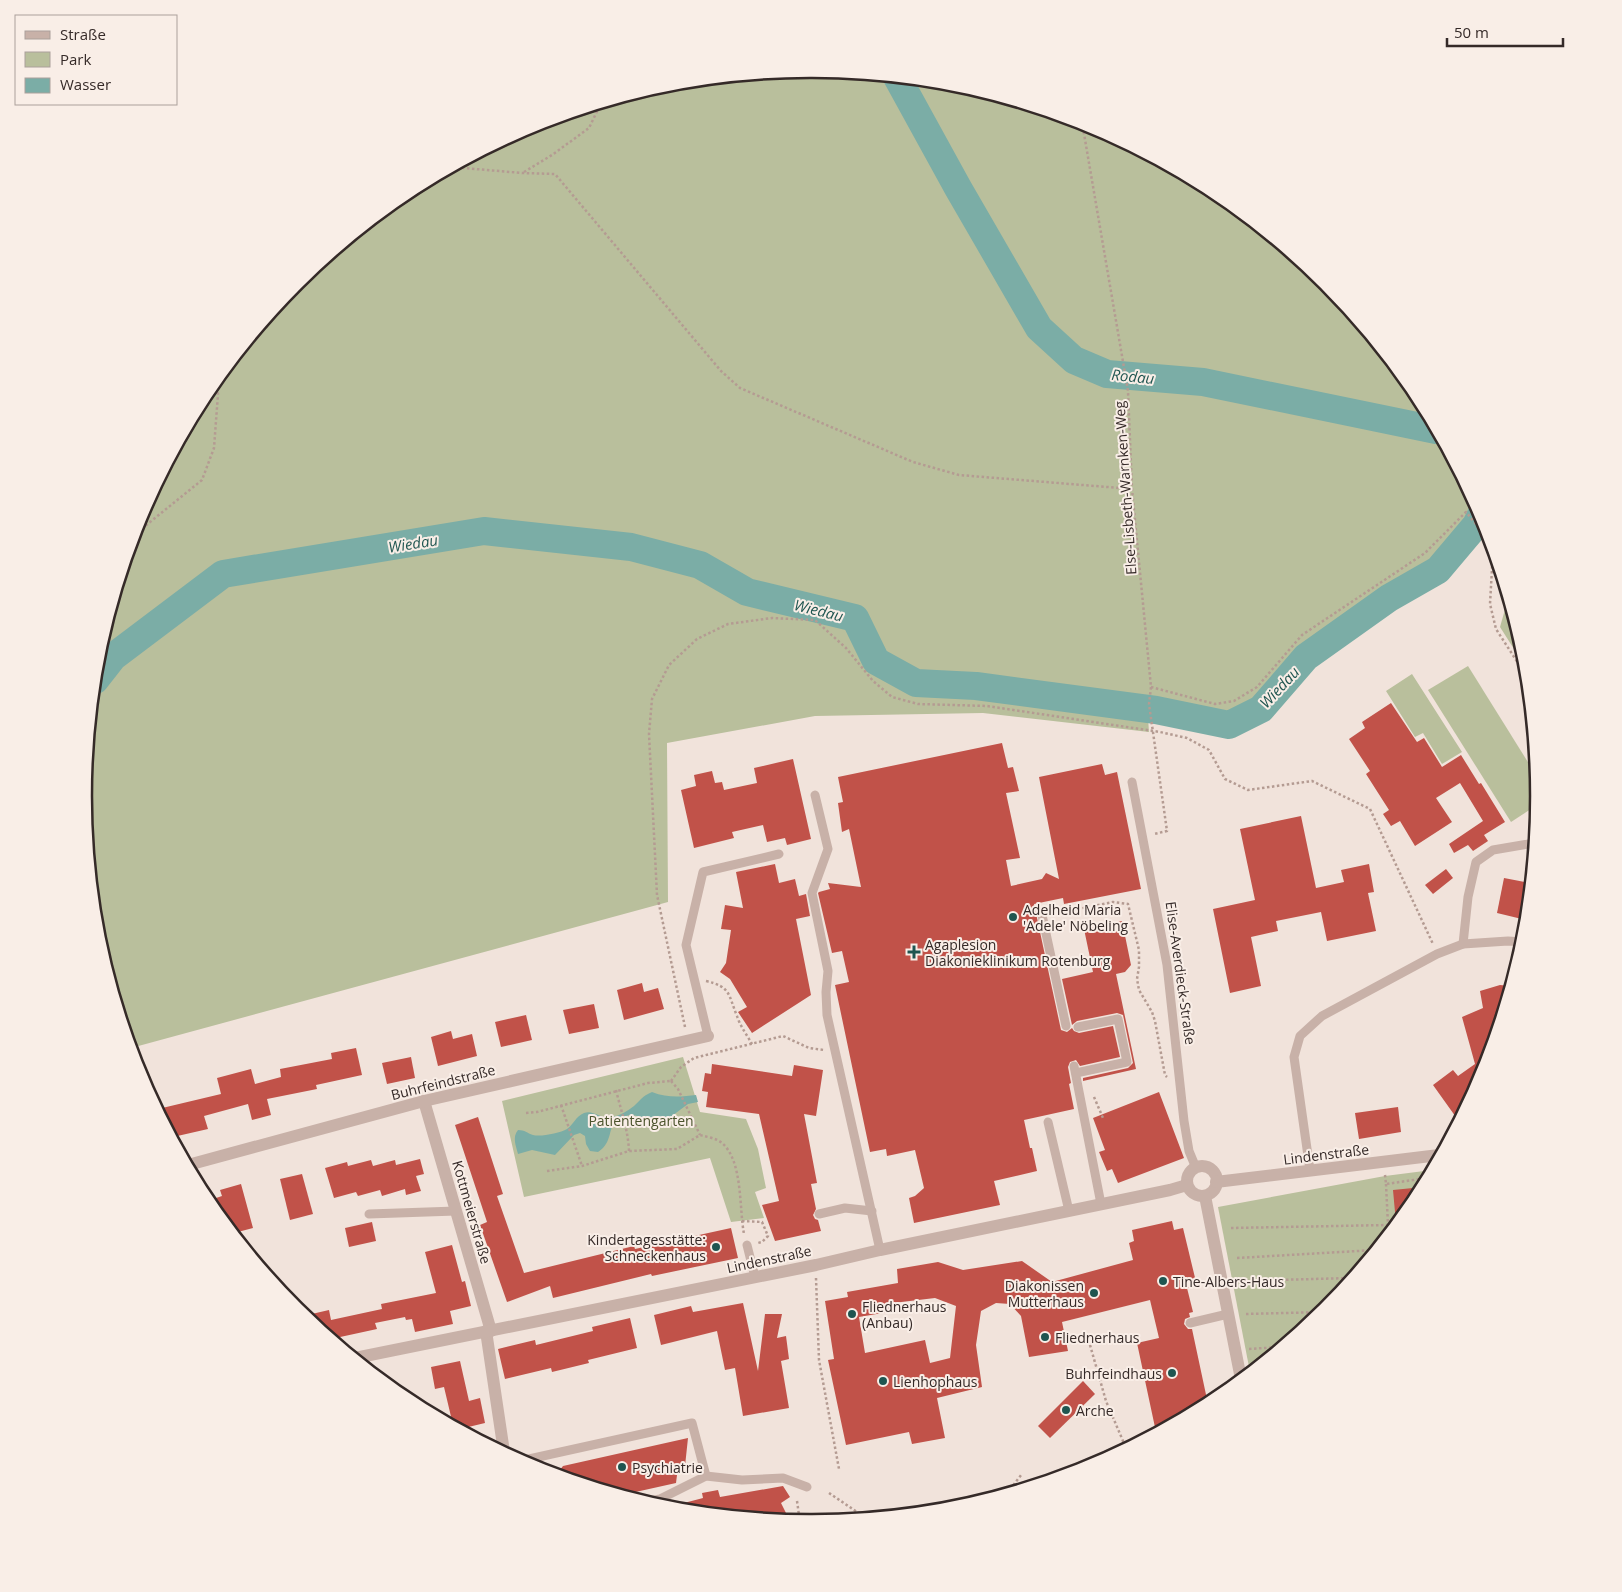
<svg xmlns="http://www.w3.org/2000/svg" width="1622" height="1592" viewBox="0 0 1622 1592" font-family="'Open Sans',sans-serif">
<rect width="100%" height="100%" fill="#f1e3db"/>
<g fill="#b9bf9c">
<polygon points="811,69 953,83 1090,124 1215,191 1325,282 1416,392 1483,518 1490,541 1481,531 1465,555 1443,578 1407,597 1321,656 1298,677 1280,701 1254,725 1229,734 1204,730 1148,718 1149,732 983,713 815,716 667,743 668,902 131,1048 98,938 84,796 98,654 139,517 206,392 297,282 407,191 533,124 669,83"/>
<polygon points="1508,599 1524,654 1526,668 1500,627"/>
<polygon points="1468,666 1536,775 1537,805 1511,822 1428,690"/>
<polygon points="1412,674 1462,752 1442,764 1423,733 1415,737 1386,691"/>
<polygon points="683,1057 700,1112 746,1119 758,1149 766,1188 755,1192 764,1218 731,1222 710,1158 524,1197 502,1101"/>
<polygon points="1432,1170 1416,1200 1325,1310 1250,1372 1218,1207 1385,1176"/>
</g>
<path fill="#7bada6" d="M652,1092C667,1098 681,1097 696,1095L698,1102L688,1104L657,1127C641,1126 641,1106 618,1120C607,1125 614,1142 598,1152L590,1151L586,1144L585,1136L580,1133L574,1135L555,1155L532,1150L518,1154C516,1146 512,1137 518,1130C525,1130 527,1133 533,1135C541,1137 560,1133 567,1129C573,1125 576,1116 584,1113C594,1109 602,1121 613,1117C620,1115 628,1111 634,1106C642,1099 641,1097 652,1092Z"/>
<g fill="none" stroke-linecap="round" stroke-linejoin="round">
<g stroke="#7bada6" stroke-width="28">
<polyline points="897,77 958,188 1039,328 1074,360 1107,374 1203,382 1436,430"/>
<polyline points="95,680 113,657 223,574 484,531 631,547 700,565 747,592 855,618 876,661 916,683 976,686 1156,710 1229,725 1261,709 1306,657 1389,598 1438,570 1476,525 1481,515"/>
</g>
</g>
<g fill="#c15249" fill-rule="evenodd">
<polygon points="1391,703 1417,742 1424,738 1442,767 1461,755 1479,784 1481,783 1505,822 1484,835 1488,841 1473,851 1468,845 1454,853 1449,844 1483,821 1460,783 1436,798 1452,822 1415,846 1400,821 1391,826 1383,814 1389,810 1366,774 1370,771 1349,739 1365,728 1362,722"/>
<polygon points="1002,743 1008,768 1013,767 1019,791 1006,793 1020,858 1006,860 1011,886 1042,879 1046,873 1059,879 1039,777 1102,764 1105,775 1117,772 1141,889 1064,904 1063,898 1034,904 1061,1030 1067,1032 1072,1028 1074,1031 1079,1033 1113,1026 1120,1057 1080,1066 1076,1060 1070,1062 1068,1067 1071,1083 1069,1084 1074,1109 1024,1120 1030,1148 1032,1148 1037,1171 994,1181 1000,1205 914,1223 909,1198 915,1196 924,1188 915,1150 887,1156 886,1149 870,1152 835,985 849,982 842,951 832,953 818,893 819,892 830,889 828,883 861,887 849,829 842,832 838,803 843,802 838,777"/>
<polygon points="793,759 811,839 787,845 785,838 767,842 763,825 732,832 734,838 694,848 681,790 696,786 694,775 712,771 715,783 722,782 724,790 757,783 754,768"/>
<polygon points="1301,816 1316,888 1344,882 1341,870 1369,864 1374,892 1368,893 1376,931 1327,941 1321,912 1276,921 1278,931 1251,937 1261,986 1230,993 1213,909 1255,900 1240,829"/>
<polygon points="775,864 779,883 795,879 799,896 806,894 810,916 796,919 811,995 752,1033 738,1012 747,1007 730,979 720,972 726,963 731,930 721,929 725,905 743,908 736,872"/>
<polygon points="1446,869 1453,878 1433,894 1425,885"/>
<polygon points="1504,878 1530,883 1526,920 1497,913"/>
<polygon points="1122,921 1131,965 1125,972 1116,974 1136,1069 1083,1081 1083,1078 1128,1068 1133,1063 1123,1015 1117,1013 1077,1021 1072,1025 1062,979 1093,972 1084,929"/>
<polygon points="642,983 644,992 658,988 664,1009 624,1020 617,990"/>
<polygon points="1500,985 1510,986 1483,1075 1458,1120 1433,1085 1453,1070 1458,1076 1475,1064 1462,1017 1483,1008 1480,991"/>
<polygon points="594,1004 599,1028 569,1034 563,1010"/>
<polygon points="526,1015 532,1040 501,1047 495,1022"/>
<polygon points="451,1031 453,1039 472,1034 477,1056 438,1066 431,1037"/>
<polygon points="356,1048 362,1075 316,1085 317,1089 267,1099 271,1115 252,1120 248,1104 204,1116 208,1129 173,1137 158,1109 221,1094 217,1078 251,1069 255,1084 281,1077 280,1069 332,1059 331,1053"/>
<polygon points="411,1057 415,1078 387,1084 382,1063"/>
<polygon points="712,1064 792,1076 794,1065 823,1070 816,1116 804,1114 817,1183 811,1184 816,1209 813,1215 815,1219 818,1220 821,1231 775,1241 762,1205 779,1201 759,1114 706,1107 708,1092 702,1091 705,1073 711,1074"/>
<polygon points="1159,1092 1184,1158 1118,1183 1112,1169 1107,1171 1099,1152 1105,1150 1093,1118"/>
<polygon points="1398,1107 1401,1132 1359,1139 1355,1113"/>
<polygon points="478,1117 503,1194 497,1196 524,1273 634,1246 635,1249 731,1228 738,1258 652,1276 651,1274 553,1298 550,1286 507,1302 480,1225 487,1222 455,1125"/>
<polygon points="420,1159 424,1174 416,1176 421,1191 406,1195 405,1189 382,1196 380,1190 358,1196 356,1192 334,1198 325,1168 347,1162 348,1166 371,1160 373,1166 395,1160 396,1165"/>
<polygon points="302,1174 313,1214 290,1220 280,1179"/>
<polygon points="241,1184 253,1228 234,1233 227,1216 221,1218 207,1201 222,1196 220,1190"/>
<polygon points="1423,1187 1416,1200 1396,1223 1393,1190"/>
<path d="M1172,1221L1174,1230L1183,1228L1197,1286L1187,1288L1193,1312L1189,1313L1190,1317L1185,1319L1184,1324L1188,1329H1192L1208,1404L1156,1432L1137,1343L1159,1338L1150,1300L1062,1322L1068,1351L1029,1357L1021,1316L1010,1304L996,1303L981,1311L976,1345L982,1387L937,1398L945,1438L912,1444L909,1432L846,1445L828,1360L834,1359L825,1301L848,1297L847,1292L898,1283L897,1269L938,1262L963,1270L1022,1261L1052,1282L1133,1260L1129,1243L1134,1241L1132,1230ZM935,1298L956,1306L950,1358L930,1363L925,1340L865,1353L859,1317L894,1311L893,1303Z"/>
<polygon points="372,1222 376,1241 349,1247 345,1228"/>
<polygon points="452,1245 462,1282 465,1281 471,1306 450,1311 453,1324 415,1332 412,1319 406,1320 405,1317 375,1323 377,1329 331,1339 303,1316 329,1310 331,1320 382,1309 381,1304 436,1293 425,1252"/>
<polygon points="743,1303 758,1371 765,1314 782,1314 777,1338 786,1336 789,1359 781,1361 789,1408 743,1416 735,1368 725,1370 717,1331 661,1345 654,1315 691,1306 693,1312"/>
<polygon points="630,1318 637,1348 588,1360 589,1363 552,1372 551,1368 505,1379 498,1349 535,1340 536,1345 593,1331 592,1327"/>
<polygon points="460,1361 469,1401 480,1398 485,1423 460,1429 453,1425 444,1387 435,1389 431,1367"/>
<polygon points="1083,1381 1095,1394 1050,1438 1038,1426"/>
<polygon points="688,1438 685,1466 678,1467 676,1483 622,1495 556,1475 563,1466"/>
<polygon points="783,1486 790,1497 781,1503 790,1521 665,1508 703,1498 702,1493 718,1490 720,1497"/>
</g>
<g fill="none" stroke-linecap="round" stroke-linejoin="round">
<g stroke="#b49b92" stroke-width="2.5" stroke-dasharray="2.5 2.5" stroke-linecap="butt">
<polyline points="1082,122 1128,391 1132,489 1151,687 1149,704 1167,831 1154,834"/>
<polyline points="452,167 522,173 555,174 721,371 740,388 913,462 959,475 1132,489"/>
<polyline points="524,172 552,155 589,128 601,103"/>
<polyline points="134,535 202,480 214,448 218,394 215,382"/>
<polyline points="1493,551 1490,604 1496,629 1527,677"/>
<polyline points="1151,687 1215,704 1234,701 1257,687 1302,635 1425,553 1466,512 1490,541"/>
<polyline points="1053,914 1113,902 1128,904 1139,950 1139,967 1137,979 1139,990 1152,1012 1155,1021 1165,1075 1167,1077"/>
<path d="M706,981C731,987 728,994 737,1016C740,1026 747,1035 752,1044"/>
<polyline points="685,1027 657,895 649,734 652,699 669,665 697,639 728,624 772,618 815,620 846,648 873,681 892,697 918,704 987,706 1160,732 1187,738 1209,750 1225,779 1248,790 1312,781 1370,809 1433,944"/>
<polyline points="671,1081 681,1067 694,1058 783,1036 809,1048 824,1050"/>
<polyline points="671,1081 678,1089 700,1135"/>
<path d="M616,1090C621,1111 628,1129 629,1151"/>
<polyline points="1094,1097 1103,1118"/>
<polyline points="561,1105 582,1166"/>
<polyline points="526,1113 537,1112 648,1083 671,1081"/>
<path d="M547,1171L582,1166L629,1151L677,1149L700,1135C707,1137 716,1138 722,1143C743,1161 739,1208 744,1234"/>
<polyline points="1385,1175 1386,1184 1427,1178"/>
<polyline points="1386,1184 1388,1225 1393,1228"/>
<polyline points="742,1221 762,1222 768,1236 762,1242 758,1243"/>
<polyline points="1231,1228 1388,1225"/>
<polyline points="1237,1258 1375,1250"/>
<polyline points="816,1278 819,1360 839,1469"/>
<polyline points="1236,1281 1352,1278"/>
<polyline points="1246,1314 1323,1312"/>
<polyline points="1090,1345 1106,1401 1126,1448"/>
<polyline points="1249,1349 1280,1347"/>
<polyline points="829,1493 863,1516 864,1518"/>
<polyline points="1007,1493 1022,1474"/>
<polyline points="797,1501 800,1522"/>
<polyline points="952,1509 959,1503 983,1500"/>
<polyline points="863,1516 869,1518"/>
</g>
<g stroke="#c8b1a8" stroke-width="9">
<polyline points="1132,782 1167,965 1184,1121 1189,1151 1196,1168"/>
<polyline points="815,795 828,849 812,893 828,971 826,992 827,1015 880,1250"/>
<polyline points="1042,915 1066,1026"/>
<polyline points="1463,944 1468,897 1476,862 1493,850 1534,843"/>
<polyline points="708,1036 686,945 703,872 779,854"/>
<polyline points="1074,1066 1101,1204"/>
<polyline points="1076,1073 1127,1062 1118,1019 1078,1027"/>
<polyline points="1048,1122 1069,1211"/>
<polyline points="1310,1170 1294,1057 1300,1036 1322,1016 1437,954 1463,944 1508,941 1523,942"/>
<polyline points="369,1214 456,1211"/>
<polyline points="819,1214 845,1208 872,1211"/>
<polyline points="747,1245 755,1277"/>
<polyline points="1190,1323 1228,1314"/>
<polyline points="520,1461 692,1423 706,1476"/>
<polyline points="644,1502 660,1499 706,1476 742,1480 783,1478 807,1487"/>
</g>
<g stroke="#c8b1a8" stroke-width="12">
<polyline points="424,1101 491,1331"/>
<polyline points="188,1165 424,1101 708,1036"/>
<circle cx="1202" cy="1181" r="15"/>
<polyline points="1216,1182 1439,1155"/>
<polyline points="1205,1196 1241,1379"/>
<polyline points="486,1331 504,1452"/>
<polyline points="355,1358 816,1265 880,1250 1170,1190 1187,1185"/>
</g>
</g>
<g fill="#1f5550" stroke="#f9eee7" stroke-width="2">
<circle cx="1013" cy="917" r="5"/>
<path d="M911.5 944.5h5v5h5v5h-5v5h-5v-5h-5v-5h5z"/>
<circle cx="716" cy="1247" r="5"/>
<circle cx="1163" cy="1281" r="5"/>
<circle cx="1094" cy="1293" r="5"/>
<circle cx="852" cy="1314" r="5"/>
<circle cx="1045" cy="1337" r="5"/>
<circle cx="1172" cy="1373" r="5"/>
<circle cx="883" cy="1381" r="5"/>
<circle cx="1066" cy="1410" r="5"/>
<circle cx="622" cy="1467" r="5"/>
</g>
<g text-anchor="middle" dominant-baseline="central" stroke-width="4" stroke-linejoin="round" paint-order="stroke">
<g font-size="14" fill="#352a28" stroke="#f9eee7">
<text transform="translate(1125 488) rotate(-94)">Else-Lisbeth-Warnken-Weg</text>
<text transform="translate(1181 973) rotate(82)">Elise-Averdieck-Straße</text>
<text transform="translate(443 1082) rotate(-14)">Buhrfeindstraße</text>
<text transform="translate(1326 1154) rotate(-7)">Lindenstraße</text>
<text transform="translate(472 1212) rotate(74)">Kottmeierstraße</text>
<text transform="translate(769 1259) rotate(-12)">Lindenstraße</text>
</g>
<g font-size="14" fill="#352a28" stroke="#f9eee7" text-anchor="start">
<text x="1023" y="909">Adelheid Maria<tspan x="1023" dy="16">'Adele' Nöbeling</tspan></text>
<text x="925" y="944">Agaplesion<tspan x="925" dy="16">Diakonieklinikum Rotenburg</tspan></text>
<text x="706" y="1239" text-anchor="end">Kindertagesstätte:<tspan x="706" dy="16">Schneckenhaus</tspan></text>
<text x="1173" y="1281">Tine-Albers-Haus</text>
<text x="1084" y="1285" text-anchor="end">Diakonissen<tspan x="1084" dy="16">Mutterhaus</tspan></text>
<text x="862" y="1306">Fliednerhaus<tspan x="862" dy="16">(Anbau)</tspan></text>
<text x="1055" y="1337">Fliednerhaus</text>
<text x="1162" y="1373" text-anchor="end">Buhrfeindhaus</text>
<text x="893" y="1381">Lienhophaus</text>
<text x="1076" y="1410">Arche</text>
<text x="632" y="1467">Psychiatrie</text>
</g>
<g font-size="14" fill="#4b532c" stroke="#f9eee7">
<text x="641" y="1120">Patientengarten</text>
</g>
<g font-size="15" font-style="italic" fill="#1f5550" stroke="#f9eee7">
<text transform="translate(1133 376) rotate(6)">Rodau</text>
<text transform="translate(413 543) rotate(-9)">Wiedau</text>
<text transform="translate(819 610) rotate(14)">Wiedau</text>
<text transform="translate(1279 687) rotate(-47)">Wiedau</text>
</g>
</g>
<path d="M0 0H1622V1592H0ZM810 78H812A718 718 0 0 1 1530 796V796A718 718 0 0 1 812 1514H810A718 718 0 0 1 92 796V796A718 718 0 0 1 810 78Z" fill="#f9eee7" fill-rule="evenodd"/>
<path fill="none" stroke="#352a28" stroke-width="2.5" d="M810 78H812A718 718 0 0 1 1530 796V796A718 718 0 0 1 812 1514H810A718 718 0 0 1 92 796V796A718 718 0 0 1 810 78Z"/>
<rect x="15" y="15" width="162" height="90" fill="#f9eee7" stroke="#aba09b"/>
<rect x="25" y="31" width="25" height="8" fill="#c8b1a8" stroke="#aba09b"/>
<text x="60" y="40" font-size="15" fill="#352a28">Straße</text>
<rect x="25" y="52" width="25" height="15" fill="#b9bf9c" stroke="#aba09b"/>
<text x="60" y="65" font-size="15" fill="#352a28">Park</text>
<rect x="25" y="78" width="25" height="15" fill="#7bada6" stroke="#aba09b"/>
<text x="60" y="90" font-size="15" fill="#352a28">Wasser</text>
<path d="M1447 38v8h116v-8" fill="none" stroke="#352a28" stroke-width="2.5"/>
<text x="1454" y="38" font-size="15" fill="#352a28" stroke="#f9eee7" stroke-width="4" paint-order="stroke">50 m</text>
</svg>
